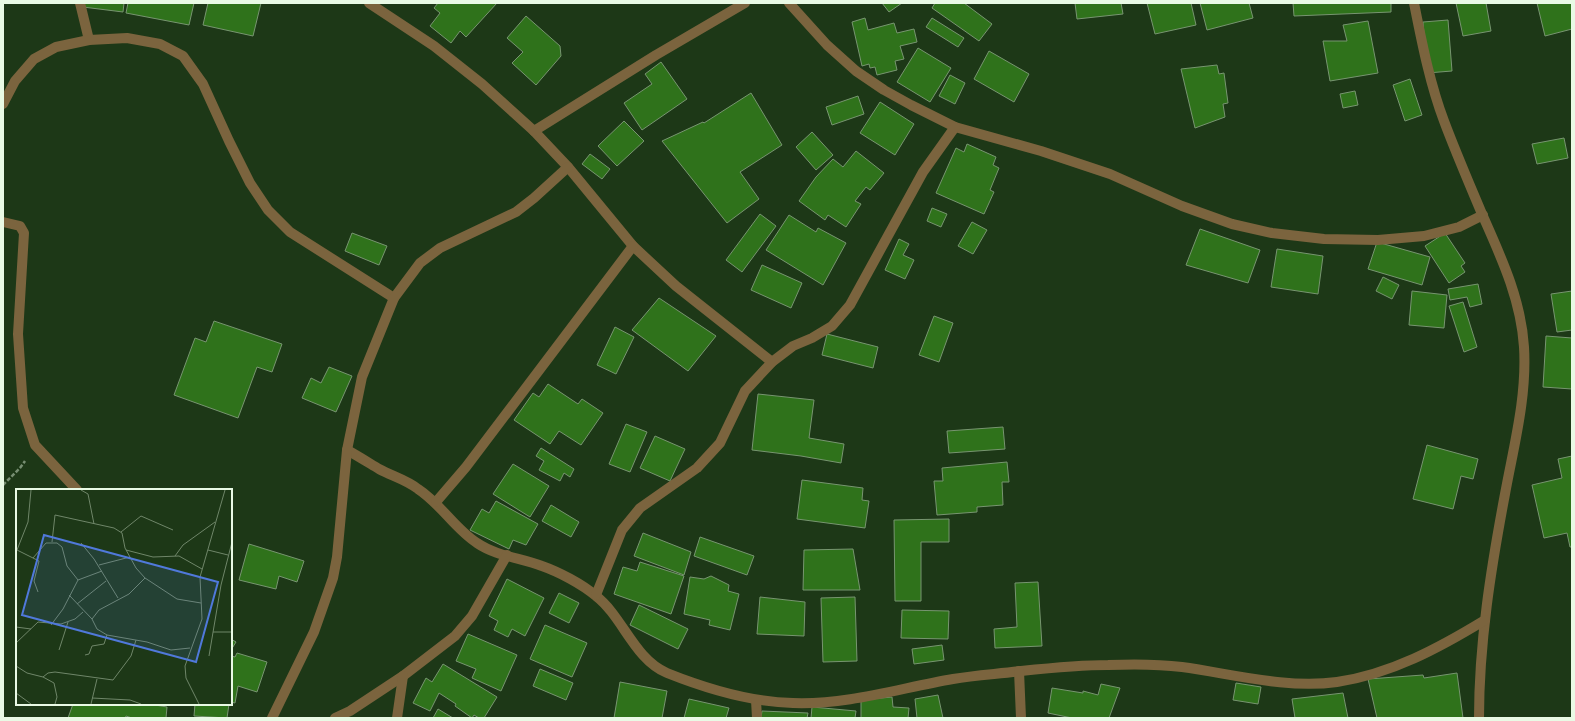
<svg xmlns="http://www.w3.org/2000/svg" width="1575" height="721" viewBox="0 0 1575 721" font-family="Quicksand,sans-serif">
<rect width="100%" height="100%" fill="#1d3817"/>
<g fill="#2f721b" stroke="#779570">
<polygon points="84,3 124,3 123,12 83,7"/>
<polygon points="128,3 194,3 189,25 126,13"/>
<polygon points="208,3 261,3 253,36 203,25"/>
<polygon points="438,3 497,3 466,37 460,31 451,43 430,26 440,13 434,8"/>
<polygon points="882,3 902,3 889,12"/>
<polygon points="935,3 964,3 992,24 979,41 932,8"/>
<polygon points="1075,3 1121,3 1123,14 1077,19"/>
<polygon points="1147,3 1191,3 1196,25 1155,34"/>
<polygon points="1200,3 1249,3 1253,18 1207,30"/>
<polygon points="1293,3 1391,3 1391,12 1294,16"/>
<polygon points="1456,3 1486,3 1491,31 1463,36"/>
<polygon points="1537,3 1572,3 1572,29 1545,36"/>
<polygon points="526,16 560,46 561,56 536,85 512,63 523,52 507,38"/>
<polygon points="865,18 868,30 894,23 897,33 914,29 917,42 900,46 904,59 895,61 897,70 877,75 875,67 870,68 869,64 862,66 852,22"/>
<polygon points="932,18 964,38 958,47 926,27"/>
<polygon points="1448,20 1452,71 1427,73 1423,22"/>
<polygon points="1368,21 1378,73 1330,81 1323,41 1347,41 1343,25"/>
<polygon points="918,48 951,68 930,102 897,82"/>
<polygon points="989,51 1029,74 1014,102 974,79"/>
<polygon points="661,62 687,99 642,130 624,103 652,84 645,74"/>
<polygon points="1217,65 1219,74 1224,73 1228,103 1223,104 1225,117 1195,128 1181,69"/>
<polygon points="950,75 965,83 955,104 939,96"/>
<polygon points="1410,79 1422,115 1405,121 1393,85"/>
<polygon points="1355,91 1358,105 1343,108 1340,94"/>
<polygon points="751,93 782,145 740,172 759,199 727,223 662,141 703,122 704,123"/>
<polygon points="858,96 864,114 832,125 826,107"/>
<polygon points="880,102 914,124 895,155 860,133"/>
<polygon points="624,121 644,141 617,166 598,146"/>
<polygon points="812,132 833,155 816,170 796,147"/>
<polygon points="1564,138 1568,158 1537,164 1532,144"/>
<polygon points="967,144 996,157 993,165 999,168 990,190 994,192 984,214 936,193 956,148 964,152"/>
<polygon points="856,151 884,173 870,190 866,187 855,201 861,204 846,227 828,215 825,220 799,201 816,177 833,159 843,167"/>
<polygon points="590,154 610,169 602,179 582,164"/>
<polygon points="932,208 947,214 941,227 927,221"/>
<polygon points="760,214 776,226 742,272 726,260"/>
<polygon points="789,215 816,232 818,228 846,243 823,285 766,250"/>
<polygon points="972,222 987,230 973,254 958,246"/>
<polygon points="1200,229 1260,250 1248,283 1186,265"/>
<polygon points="352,233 387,246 379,265 345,251"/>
<polygon points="1445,233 1465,263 1461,266 1465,272 1449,283 1425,246"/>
<polygon points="899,239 909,244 903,255 914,260 905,279 885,270"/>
<polygon points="1377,242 1430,257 1422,285 1368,269"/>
<polygon points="1277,249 1323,256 1318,294 1271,287"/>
<polygon points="762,265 802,283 791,308 751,290"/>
<polygon points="1383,277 1399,285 1392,299 1376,291"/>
<polygon points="1478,284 1482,304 1470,307 1467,297 1450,300 1448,289"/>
<polygon points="1412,291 1447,295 1444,328 1409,325"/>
<polygon points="1572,291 1572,330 1557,332 1551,294"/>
<polygon points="659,298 716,336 688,371 632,330"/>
<polygon points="1463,302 1477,347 1464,352 1449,306"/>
<polygon points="934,316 953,323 939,362 919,355"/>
<polygon points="214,321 282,344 272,372 257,367 238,418 174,395 195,338 206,342"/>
<polygon points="615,327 634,337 616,374 597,365"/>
<polygon points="827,334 878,347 873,368 822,355"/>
<polygon points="1546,336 1572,338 1572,389 1543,387"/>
<polygon points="329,367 352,376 336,412 302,398 311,378 321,383"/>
<polygon points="548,384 578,404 582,399 603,413 581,445 559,431 550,444 514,420 533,393 539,397"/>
<polygon points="758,394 814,400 809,438 844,444 841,463 801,456 752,450"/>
<polygon points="626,424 647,432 630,472 609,464"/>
<polygon points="1003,427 1005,449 949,453 947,431"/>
<polygon points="655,436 685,449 670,481 640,468"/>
<polygon points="1427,445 1478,459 1473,479 1461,476 1453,509 1413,499"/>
<polygon points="541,448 574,469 570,477 564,473 560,481 539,470 544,461 536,456"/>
<polygon points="1572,456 1572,547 1570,547 1567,533 1544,538 1532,485 1562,478 1558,459"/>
<polygon points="1007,462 1009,482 1002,482 1003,505 977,507 977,512 937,515 934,481 943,481 942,468"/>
<polygon points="513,464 549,486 530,517 493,494"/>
<polygon points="802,480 863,488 862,500 869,501 865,528 797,519"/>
<polygon points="496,501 538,524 526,545 513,540 509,549 470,530 482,509 489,513"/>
<polygon points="551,505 579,522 571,537 542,521"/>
<polygon points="949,519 949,542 921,542 921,601 895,601 894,520"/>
<polygon points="643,533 691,552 684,575 634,556"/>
<polygon points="700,537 754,556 747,575 694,556"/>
<polygon points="249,544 304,561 297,582 279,576 276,589 239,580"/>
<polygon points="853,549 860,590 803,590 804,550"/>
<polygon points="640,562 684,576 671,614 614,594 623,567 637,571"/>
<polygon points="711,576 729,585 728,591 739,594 730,630 709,625 710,620 684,614 690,577 704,579"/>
<polygon points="507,579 544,598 525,636 512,629 508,637 494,630 498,621 489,616"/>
<polygon points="1038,582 1042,646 995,648 994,629 1017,627 1015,583"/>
<polygon points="559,593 579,603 569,623 549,613"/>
<polygon points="760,597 805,602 804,636 757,634"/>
<polygon points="855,597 857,661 823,662 821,598"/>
<polygon points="639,605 688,629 678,649 630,625"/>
<polygon points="902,610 949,611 948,639 901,638"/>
<polygon points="545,625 587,643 572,677 530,659"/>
<polygon points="468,634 517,655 501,691 472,678 476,669 456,661"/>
<polygon points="231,639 236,642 231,650"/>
<polygon points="942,645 944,660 914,664 912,649"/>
<polygon points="237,653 267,662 257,692 238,686 235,703 231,702 231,656 235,657"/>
<polygon points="443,664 497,697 484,718 479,718 474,715 472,718 455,706 456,704 439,693 430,711 413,703 426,678 432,682"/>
<polygon points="540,669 573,683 566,700 533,686"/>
<polygon points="1457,673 1463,718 1377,718 1368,679 1423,675 1424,678"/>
<polygon points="620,682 667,691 662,718 614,718"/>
<polygon points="1236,683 1261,687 1258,704 1233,700"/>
<polygon points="1101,684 1120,688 1109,718 1072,718 1048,713 1052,688 1083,693 1083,691 1098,695"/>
<polygon points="1343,693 1348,718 1295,718 1292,699"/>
<polygon points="938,695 943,718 917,718 915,699"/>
<polygon points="892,697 893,707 909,708 908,718 861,718 861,700"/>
<polygon points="689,699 729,708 726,718 684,718"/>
<polygon points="73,704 149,704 167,707 166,718 132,718 126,716 125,718 68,718"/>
<polygon points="195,704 229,704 227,718 194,716"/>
<polygon points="812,707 856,711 855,718 811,718"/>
<polygon points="438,709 453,718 433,718"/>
<polygon points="762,711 808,713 807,718 761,718"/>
</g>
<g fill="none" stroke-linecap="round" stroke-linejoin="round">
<polyline stroke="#778e72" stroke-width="2.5" stroke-dasharray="4 2" stroke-linecap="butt" points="3,485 20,468 25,461"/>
<g stroke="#7b643e" stroke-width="10">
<polyline points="80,3 89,40"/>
<polyline points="369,3 434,46 482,84 534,131 568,167 633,246 676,286 772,362"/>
<polyline points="789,3 827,45 856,71 884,90 911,105 955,127 1041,151 1110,174 1182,206 1232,224 1272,233 1324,239 1378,240 1424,236 1459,227 1483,215"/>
<path d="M1414,3C1422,43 1430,84 1444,121C1456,153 1469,183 1482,214C1501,257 1521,299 1524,347C1527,397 1514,445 1505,494C1491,568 1479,643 1479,718"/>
<polyline points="3,104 15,81 34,59 56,47 89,40 127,38 160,44 183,56 203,84 229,141 250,183 268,210 290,232 394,298"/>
<polyline points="534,131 656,55 745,3"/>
<polyline points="3,222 20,226 24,233 18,334 23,408 35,445 77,490"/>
<path d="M347,450C358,456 369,463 379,469C392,476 407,480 418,489C441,504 455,529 477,543C496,556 521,558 542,566C559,572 582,584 596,596C623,617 634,659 667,673C707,689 750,702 793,703C848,705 900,688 953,679C975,675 998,674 1021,671C1050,668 1079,665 1108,665C1132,664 1158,664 1182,667C1233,674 1286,689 1337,682C1391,674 1439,648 1485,620"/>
<polyline points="436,502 466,467 633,246"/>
<polyline points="596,595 622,530 640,508 697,468 720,443 745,391 772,362 793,346 812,338 832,326 850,305 923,172 955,127"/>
<polyline points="1019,671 1021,718"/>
<polyline points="756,700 757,718"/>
<polyline points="272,718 314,632 333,578 337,557 347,450 362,377 394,298 420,263 440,248 516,212 534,198 568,167"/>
<polyline points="335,718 350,711 403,676 455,636 472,616 507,555"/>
<polyline points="397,718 403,676"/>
</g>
</g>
<g transform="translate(16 489)">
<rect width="216" height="216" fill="#1d3817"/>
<path fill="none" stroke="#6f8669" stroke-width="1" d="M15,1L12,33L1,61L23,72L18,92L22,103M65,1L72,5L78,35M105,43L125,27L157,41M36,53L39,26L98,39L106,44L109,59L120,79L129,89L161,110L185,114M65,54L78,70L102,109M110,61L137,68L163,67L186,80M192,61L212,66M159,67L167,56L199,33M17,69L30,54H41L46,58L51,77L62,91M83,76L114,68M53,106L76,130L81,140L91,146L131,153L155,161L174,159M61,115L90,92M76,130L83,121L113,105L129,89M35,136L47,120L62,91L86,82M0,138L15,140M197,143H216M0,154L22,133L45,135L59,130L67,123M43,161L52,133M69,166L73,165L76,157L88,155L91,146M193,167L205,96L216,53M0,177L11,184L27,188L38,194L41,208L39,215M27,188L32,184L39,183L97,191L115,167L120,151M0,204L15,215M76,209L114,211L125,215M75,215L81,190M183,215L170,189L169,177L186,130L184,88L209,1"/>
<path fill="#5079db" fill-opacity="0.15" stroke="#5079db" stroke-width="2" d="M28,46L202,93L180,173L6,126Z"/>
<rect width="216" height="216" fill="none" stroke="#e9fae5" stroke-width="2"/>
</g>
<rect width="1575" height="721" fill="none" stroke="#e9fae5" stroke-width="8"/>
</svg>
